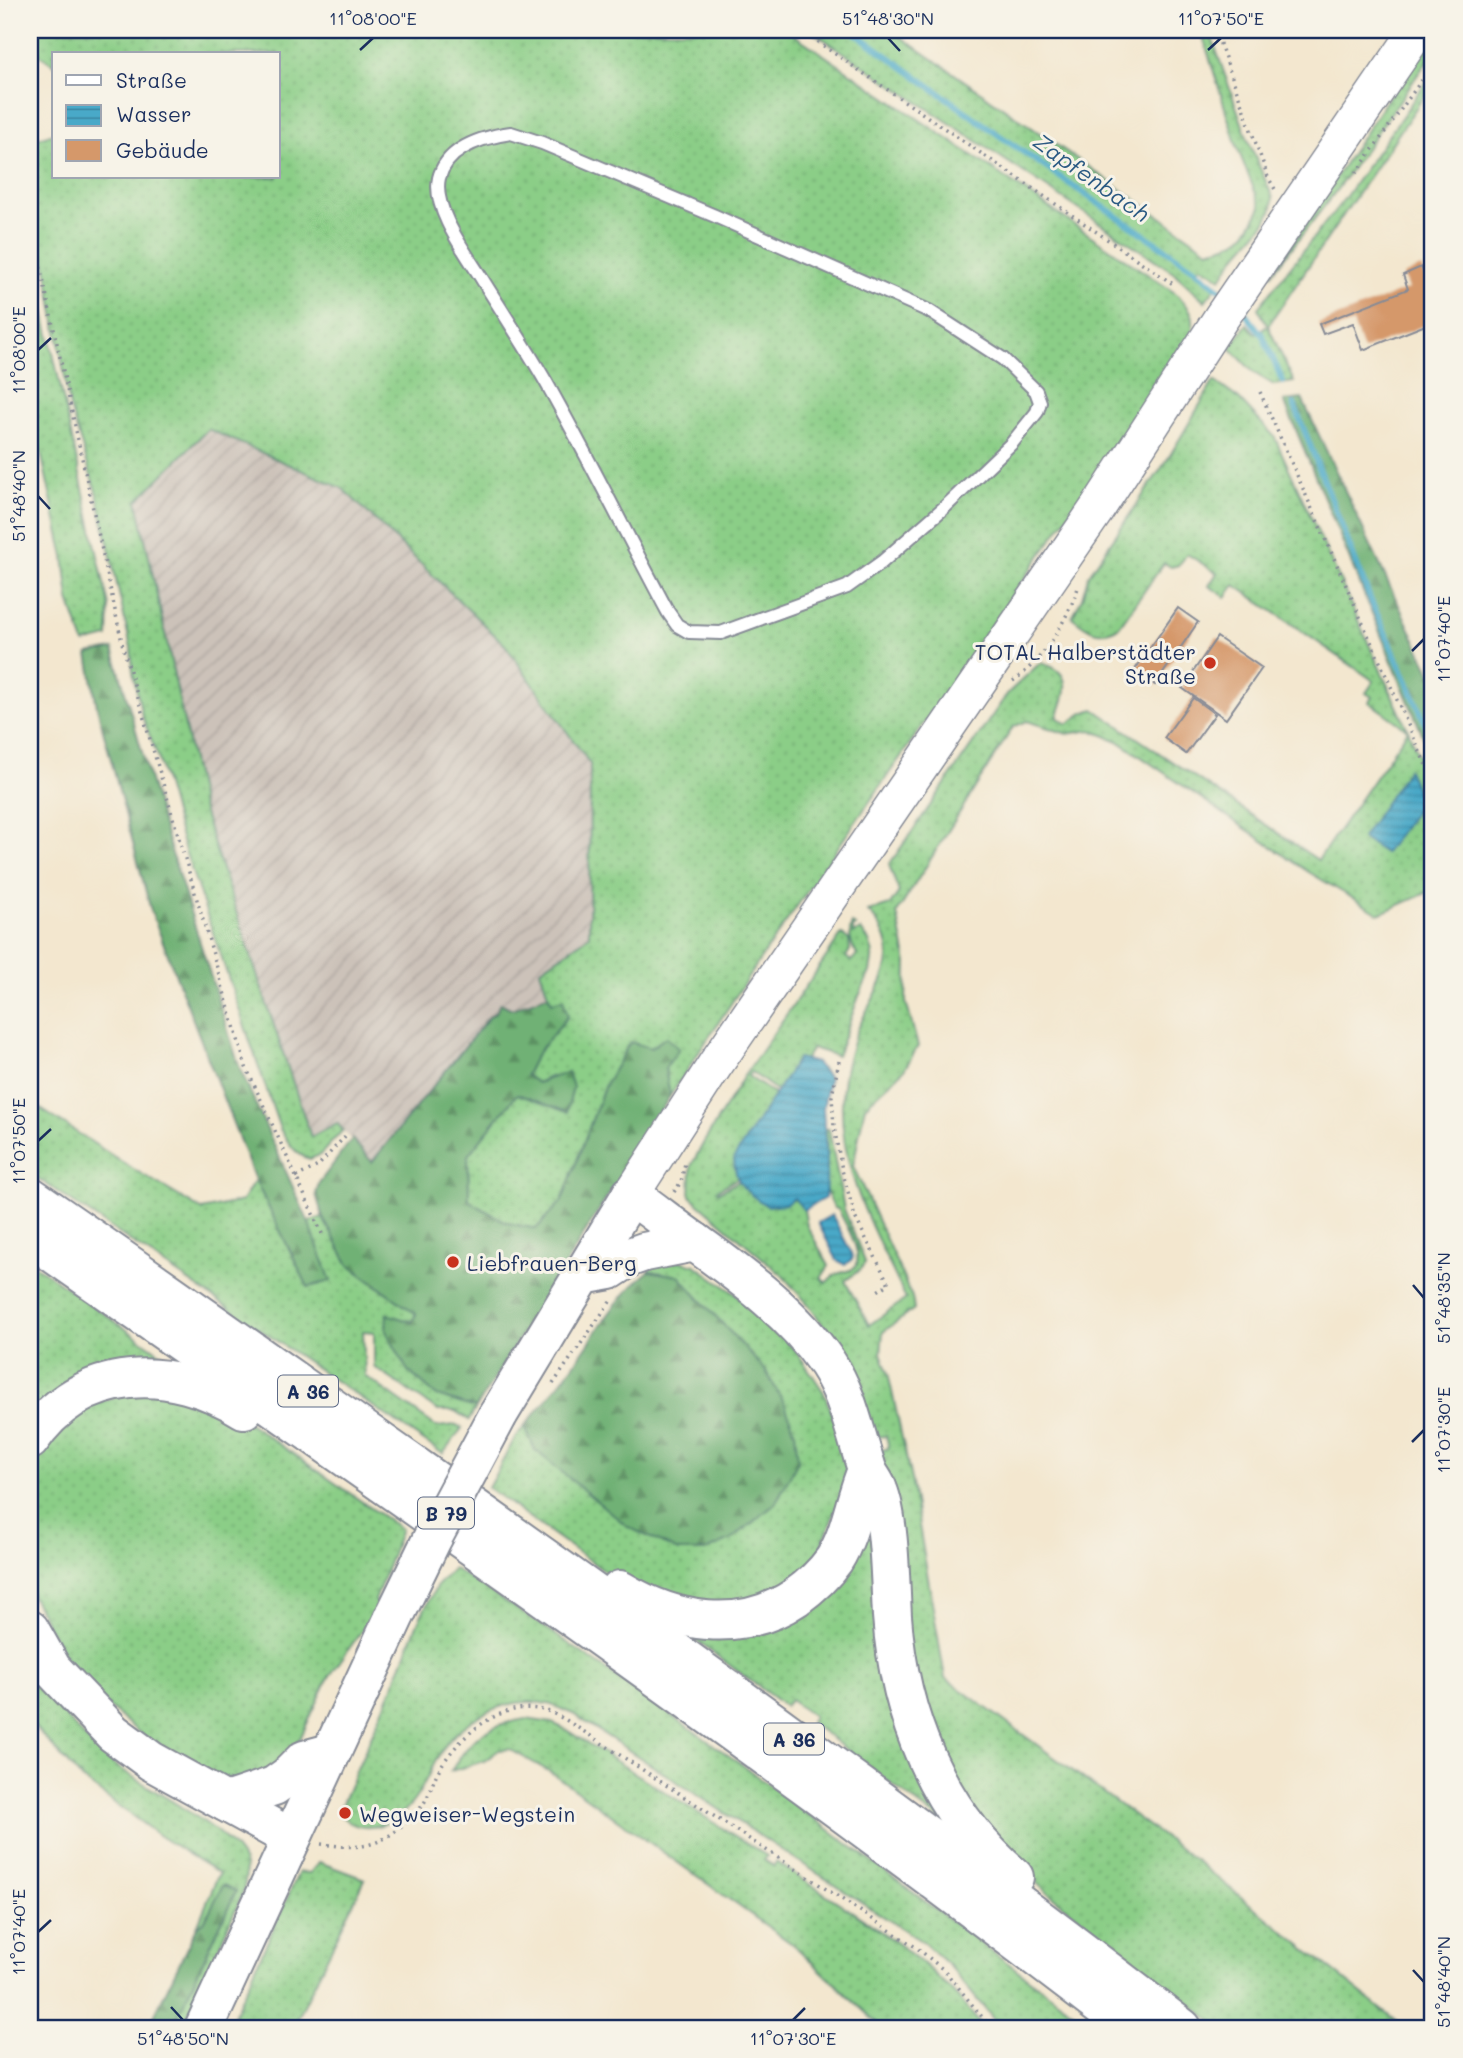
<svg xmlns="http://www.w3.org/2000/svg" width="1463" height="2058" viewBox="0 0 1463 2058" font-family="Mali,sans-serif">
<defs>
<pattern id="industrial-furrows" width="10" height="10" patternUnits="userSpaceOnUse" patternTransform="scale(1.75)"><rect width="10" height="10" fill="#ccc2b9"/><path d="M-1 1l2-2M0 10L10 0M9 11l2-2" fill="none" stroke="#afa7a1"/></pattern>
<pattern id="grass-dots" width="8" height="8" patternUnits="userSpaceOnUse" patternTransform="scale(1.75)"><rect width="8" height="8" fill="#8bce87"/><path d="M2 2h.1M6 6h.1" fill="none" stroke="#77b177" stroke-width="1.8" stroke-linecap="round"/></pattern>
<pattern id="forest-firs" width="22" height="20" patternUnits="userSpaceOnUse" patternTransform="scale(1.75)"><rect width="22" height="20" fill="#70b174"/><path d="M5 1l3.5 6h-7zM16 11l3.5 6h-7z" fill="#5b9062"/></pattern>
<pattern id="water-rules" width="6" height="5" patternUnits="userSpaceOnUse" patternTransform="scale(1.75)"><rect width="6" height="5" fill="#49a9c8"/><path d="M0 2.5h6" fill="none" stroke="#3c8aa6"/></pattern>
</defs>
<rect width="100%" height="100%" fill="#f7f3e8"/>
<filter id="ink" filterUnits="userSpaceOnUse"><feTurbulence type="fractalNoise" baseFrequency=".0143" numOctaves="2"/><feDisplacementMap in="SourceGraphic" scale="14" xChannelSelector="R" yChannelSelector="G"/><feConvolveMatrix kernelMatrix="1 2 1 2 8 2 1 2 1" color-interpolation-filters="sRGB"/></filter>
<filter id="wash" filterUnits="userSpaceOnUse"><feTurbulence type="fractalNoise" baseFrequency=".00686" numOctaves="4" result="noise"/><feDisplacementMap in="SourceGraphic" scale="28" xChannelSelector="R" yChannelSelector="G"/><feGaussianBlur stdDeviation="1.57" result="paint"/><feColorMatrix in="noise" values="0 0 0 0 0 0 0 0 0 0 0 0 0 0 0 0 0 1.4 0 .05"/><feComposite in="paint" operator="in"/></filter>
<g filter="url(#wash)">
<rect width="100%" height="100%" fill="#f3e7cf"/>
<polygon fill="url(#industrial-furrows)" points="208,429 342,488 505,645 590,764 589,936 540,970 548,995 512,1010 500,1003 497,1011 488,1018 371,1163 337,1123 311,1138 202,807 137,501"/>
<g fill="url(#grass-dots)" stroke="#537e72" stroke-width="2" fill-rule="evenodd">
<path d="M30,30H787L1178,295C1193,312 1197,317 1190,340L759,961L670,1096L665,1068L679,1049L605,1085L562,1201L536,1229L508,1223L469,1201L468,1155L517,1093L567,1112L551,1076L537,1083L525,1075L536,1055L568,1016L551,1003L540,970L589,936L590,764L505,645L342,488L208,429L137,501L202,807L216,851L311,1137L337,1123L343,1130L320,1155L310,1159C295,1155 288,1142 280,1129L183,845L158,757L142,716L133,672L131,648L98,498L70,408L45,260L30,197V141L54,133V177H278V54H54V65L30,48Z"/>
<path d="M810,30H891L1208,250C1241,243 1246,237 1261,207L1237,147L1201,30H1209L1248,140L1273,198L1272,209L1266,222L1233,260L1221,278L1201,266L1195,272L1216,287L1205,301L1173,272Z"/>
<polygon points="1433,30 1433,53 1336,191 1271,275"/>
<polygon points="1433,72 1433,83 1268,326 1294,382 1274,385 1254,373 1230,348 1247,324 1255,333 1268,326 1258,308 1344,199"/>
<polygon points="30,249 109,606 108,637 84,643 69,600 64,557 30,403"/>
<path d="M1214,381L1239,399L1274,436L1408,730L1433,791V890L1379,914L1307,871L1118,741L1091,730L1067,734L1027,721L1013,727L897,913L907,963L906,1002L918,1046L904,1070L865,1106L853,1166L912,1297L914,1309L883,1332L881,1353L888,1373L912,1484L945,1678L1191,1857L1405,2028H1221L1048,1893L1018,1866L960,1798L909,1666L880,1451L889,1448L886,1436L874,1437L836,1344L809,1305L782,1275L690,1196L691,1166L704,1142L744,1076L842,934L849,940L850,950L846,957L851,961L857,955C852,947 847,934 852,924L856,926L853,928V934L861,930L869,941L873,953L870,972L859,996L837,1056L812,1048L800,1068L822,1069L829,1078L818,1130L827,1166L826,1129H829L844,1209L865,1262L862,1268L845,1281L869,1325L906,1299C872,1225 832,1162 844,1077C846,1064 851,1048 855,1036C872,991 913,955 868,912L890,905L899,892L889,865L1008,693L1040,663C1074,670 1067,693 1057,717L1067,724L1083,713L1094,709L1318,860L1408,730L1369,702L1372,697L1366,693L1374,681L1235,585L1226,597L1209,586L1217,573L1187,554L1179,565L1171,567L1164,563L1119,627C1099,638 1089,631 1072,617L1082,598L1088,576L1169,457ZM751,1072L780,1093L834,1208L838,1209C844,1221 870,1263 850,1270C837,1275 837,1271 826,1283L821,1278L829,1266L807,1226L804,1210L794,1190L761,1169L719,1192L717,1190L743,1175L777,1096L748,1076Z"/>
<polygon points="30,1102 127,1165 202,1210 242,1201 255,1180 309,1287 330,1281 308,1221 323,1218 349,1265 416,1314 412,1322 387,1315 437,1396 476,1408 469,1420 455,1411 438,1411 374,1367 374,1332 363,1331 365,1376 437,1427 456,1425 462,1428 443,1454 30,1173"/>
<polygon points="677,1260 695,1265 758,1310 797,1352 823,1391 842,1438 848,1477 812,1572 741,1611 645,1594 604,1571 488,1488 515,1438 525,1426 535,1450 706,1551 731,1540 775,1504 679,1276 649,1271 652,1261"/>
<polygon points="30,1262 180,1367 30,1420"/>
<polygon points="159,1387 250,1424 401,1529 375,1601 380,1605 329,1677 290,1760 243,1781 223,1777 156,1747 103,1702 67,1660 31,1595 30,1459 48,1430 76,1407"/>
<polygon points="866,1503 951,1829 810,1722 813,1716 790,1700 785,1706 687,1634 762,1626"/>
<path d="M453,1568L549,1630L741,1764L1095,2028H1001L949,1966L924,1943L573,1714C565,1711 556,1706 548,1704C508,1695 462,1718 441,1752C431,1767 425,1785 415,1799C397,1825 360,1840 338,1812L392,1689L419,1620L437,1585Z"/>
<path d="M30,1664C51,1701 78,1735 111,1762C142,1787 237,1831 245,1866C247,1875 245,1884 243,1893L182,2028H172L236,1891L223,1886L204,1922L197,1927L219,1873L161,1837L83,1780L30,1722Z"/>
<path d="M526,1719L552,1723L563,1728L767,1856L764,1860L774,1866L776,1862C850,1911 930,1955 983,2028H882L795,1946L552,1773L509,1749L499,1750L484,1761L451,1771C472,1737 485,1725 526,1719Z"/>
<polygon points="319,1862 365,1879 293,2028 228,2028 299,1872 310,1873"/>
</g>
<g fill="url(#forest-firs)" stroke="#467069" stroke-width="2">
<polygon points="1302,399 1433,678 1433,760 1284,401"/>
<polygon points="113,649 161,819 240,1069 308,1221 331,1281 308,1287 255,1180 151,911 97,707 88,654"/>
<polygon points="548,995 552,1002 563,999 568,1016 536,1055 526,1075 537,1083 568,1072 573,1087 567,1112 517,1094 468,1155 469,1201 508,1223 536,1229 562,1201 605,1085 630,1042 651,1048 666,1037 679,1049 665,1068 670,1096 476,1408 437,1396 408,1371 386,1331 387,1314 412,1322 416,1314 349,1265 323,1218 316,1194 319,1183 352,1139 372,1162 488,1018 497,1011 500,1003 512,1009"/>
<path d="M649,1271L679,1276L766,1371L785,1405L795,1432L798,1461L775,1504L731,1540L706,1551H678L628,1527L535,1450L525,1426C541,1406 558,1386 573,1366C599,1330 614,1299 649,1271Z"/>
<polygon points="223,1885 236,1891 172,2028 148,2028 197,1927 204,1922"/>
</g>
<g fill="url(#water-rules)" stroke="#326c93" stroke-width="2">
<polygon points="1408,769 1421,803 1385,853 1362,838"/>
<path d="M798,1058L816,1063L829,1078L823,1108L827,1167L825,1198L804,1210L794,1198L786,1204L767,1206C747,1193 734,1184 734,1158Z"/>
<polygon points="832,1215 853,1256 852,1259 845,1265 837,1260 818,1223"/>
</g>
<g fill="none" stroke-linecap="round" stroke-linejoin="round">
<g stroke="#49a9c8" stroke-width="6">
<polyline points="851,30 1010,143 1193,268 1224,292"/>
<polyline points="1242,309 1263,336 1283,382"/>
<polyline points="1294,404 1371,601 1433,740"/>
</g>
</g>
<g id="blocks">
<g fill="#d5986a">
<polygon points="1421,267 1433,297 1433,322 1363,350 1353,323 1323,334 1319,324 1408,289 1403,275"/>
<polygon points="1178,608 1198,622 1155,685 1134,671"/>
<polygon points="1217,637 1262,668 1226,719 1182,688"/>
<polygon points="1193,698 1215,714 1186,754 1164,738"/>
</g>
</g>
</g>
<g filter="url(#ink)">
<use href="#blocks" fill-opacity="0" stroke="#878b96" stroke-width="2"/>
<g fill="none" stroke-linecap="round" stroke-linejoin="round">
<defs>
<path id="service" d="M511,133L542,143L715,216L929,311L1003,359L1036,391L1040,402L1037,412L1012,443L946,506L882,562L847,587L721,633L689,632L677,625L668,612C627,536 589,458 546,382C526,347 503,313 482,279C466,253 432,209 439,178C447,147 483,137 511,133Z"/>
<polyline id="secondary" points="631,1195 715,1065 1097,509 1221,318 1418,30"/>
<g id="primary">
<polyline points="498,1415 631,1195"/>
<polyline points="204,2028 396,1613"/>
</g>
<g id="motorway">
<path d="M631,1195C653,1210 673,1227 695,1242C743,1277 793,1313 827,1363C848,1395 854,1430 866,1466C868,1475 875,1481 878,1490C890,1520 890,1582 892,1616C899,1715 937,1811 1014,1877"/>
<path d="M30,1196C161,1286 291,1379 422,1471C678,1652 934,1836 1182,2028"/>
<path d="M30,1237C400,1495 772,1752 1129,2028"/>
<polyline points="582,1275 610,1270 630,1257 644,1252 695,1242"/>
<path d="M30,1440C82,1364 171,1364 244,1409"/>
<path d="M620,1590C675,1623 740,1635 796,1597C810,1587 824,1574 834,1560C852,1531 854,1500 867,1470"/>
<polyline points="30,1630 52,1669 113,1733 151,1761 291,1838"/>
<polyline points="226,1802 274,1786 288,1776 304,1760 330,1753"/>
</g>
</defs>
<use href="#service" stroke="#878b96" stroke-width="16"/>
<use href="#secondary" stroke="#878b96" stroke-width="38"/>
<use href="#primary" stroke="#878b96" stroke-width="42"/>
<use href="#motorway" stroke="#878b96" stroke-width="42"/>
<g stroke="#878b96" stroke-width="3.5" stroke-dasharray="2 5" stroke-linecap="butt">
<polyline points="800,30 1173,284"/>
<polyline points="1215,30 1268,177 1276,191"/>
<polyline points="1356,173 1433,64"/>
<polyline points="30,219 123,647 246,1067 324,1238"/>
<polyline points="1260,392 1433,781"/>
<path d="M1013,681C1043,661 1068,619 1079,585"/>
<polyline points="839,1061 832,1096 834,1127 842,1170 855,1217 889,1284 874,1293"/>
<polyline points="296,1177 318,1166 347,1134"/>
<polyline points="674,1192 681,1182 685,1163"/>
<polyline points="553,1384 612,1299"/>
<path d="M321,1844C339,1846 357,1849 374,1843C392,1837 414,1818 424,1803C431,1792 433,1779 440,1768C461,1734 503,1698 547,1711C553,1713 560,1717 566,1720L917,1948L945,1971L991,2028"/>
</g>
<use href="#service" stroke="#fff" stroke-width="12"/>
<use href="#secondary" stroke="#fff" stroke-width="35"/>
<use href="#primary" stroke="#fff" stroke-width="38"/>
<use href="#motorway" stroke="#fff" stroke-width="38"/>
<defs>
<polyline id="primary-bridge" points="396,1613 432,1539 498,1415"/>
</defs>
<use href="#primary-bridge" stroke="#878b96" stroke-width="42" stroke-linecap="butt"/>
<use href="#primary-bridge" stroke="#fff" stroke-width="38"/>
</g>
</g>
<path fill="none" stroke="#1b2f5e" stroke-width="2.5" d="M888,38L900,51M360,50L373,38M1208,50L1221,38M38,350L51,338M38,496L50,509M1412,651L1424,639M38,1141L51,1129M1413,1285L1424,1298M1412,1442L1424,1430M38,1932L51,1920M1413,1970L1424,1982M171,2007L183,2020M793,2020L805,2008"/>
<g fill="#c8321e" stroke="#f7f3e8" stroke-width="2.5">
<circle cx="1210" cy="663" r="7"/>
<circle cx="453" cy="1262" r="7"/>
<circle cx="345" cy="1813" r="7"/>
</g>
<g text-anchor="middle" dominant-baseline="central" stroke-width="6" stroke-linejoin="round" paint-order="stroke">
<g fill="#f7f3e8" stroke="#5d6a87" stroke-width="2">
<rect x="278" y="1375.5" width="60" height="31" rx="5"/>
<rect x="418" y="1497.5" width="56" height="31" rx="5"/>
<rect x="764" y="1723.5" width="60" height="31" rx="5"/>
</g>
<g font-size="19" font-weight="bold" fill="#1b2f5e">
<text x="308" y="1391">A 36</text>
<text x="446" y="1513">B 79</text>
<text x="794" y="1739">A 36</text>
</g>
<g font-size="21" fill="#1b2f5e" stroke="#f7f3e8" text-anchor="start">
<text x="1196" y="651" text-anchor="end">TOTAL Halberstädter<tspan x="1196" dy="24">Straße</tspan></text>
<text x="467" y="1262">Liebfrauen-Berg</text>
<text x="359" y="1813">Wegweiser-Wegstein</text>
</g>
<g font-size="23" font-style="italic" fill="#2b5a83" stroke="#f7f3e8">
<text transform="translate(1092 177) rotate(35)">Zapfenbach</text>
</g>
</g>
<rect width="1463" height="2058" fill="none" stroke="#f7f3e8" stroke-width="77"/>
<rect x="52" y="52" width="228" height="126" fill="#f7f3e8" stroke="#9fa5b1" stroke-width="2"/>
<rect x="66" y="75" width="35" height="10" fill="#ffffff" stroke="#9fa5b1" stroke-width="2"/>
<text x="116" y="88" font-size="21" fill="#1b2f5e">Straße</text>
<rect x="66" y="105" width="35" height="21" fill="url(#water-rules)" stroke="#9fa5b1" stroke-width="2"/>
<text x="116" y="122" font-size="21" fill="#1b2f5e">Wasser</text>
<rect x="66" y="140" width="35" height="21" fill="#d5986a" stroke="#9fa5b1" stroke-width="2"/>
<text x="116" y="158" font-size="21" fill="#1b2f5e">Gebäude</text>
<rect x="38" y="38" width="1386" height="1982" fill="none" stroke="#1b2f5e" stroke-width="2.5"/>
<g font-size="18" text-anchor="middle" fill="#1b2f5e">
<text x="373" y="25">11°08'00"E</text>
<text x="888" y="25">51°48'30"N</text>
<text x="1221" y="25">11°07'50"E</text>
<text transform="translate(19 350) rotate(-90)" y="6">11°08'00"E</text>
<text transform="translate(19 496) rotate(-90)" y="6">51°48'40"N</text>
<text transform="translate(1444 639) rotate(-90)" y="6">11°07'40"E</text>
<text transform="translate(19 1141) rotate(-90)" y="6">11°07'50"E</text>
<text transform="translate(1444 1298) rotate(-90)" y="6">51°48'35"N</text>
<text transform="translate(1444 1430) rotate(-90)" y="6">11°07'30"E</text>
<text transform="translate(19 1932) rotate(-90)" y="6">11°07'40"E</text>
<text transform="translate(1444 1982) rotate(-90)" y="6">51°48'40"N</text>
<text x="183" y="2045">51°48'50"N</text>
<text x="793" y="2045">11°07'30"E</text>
</g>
</svg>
